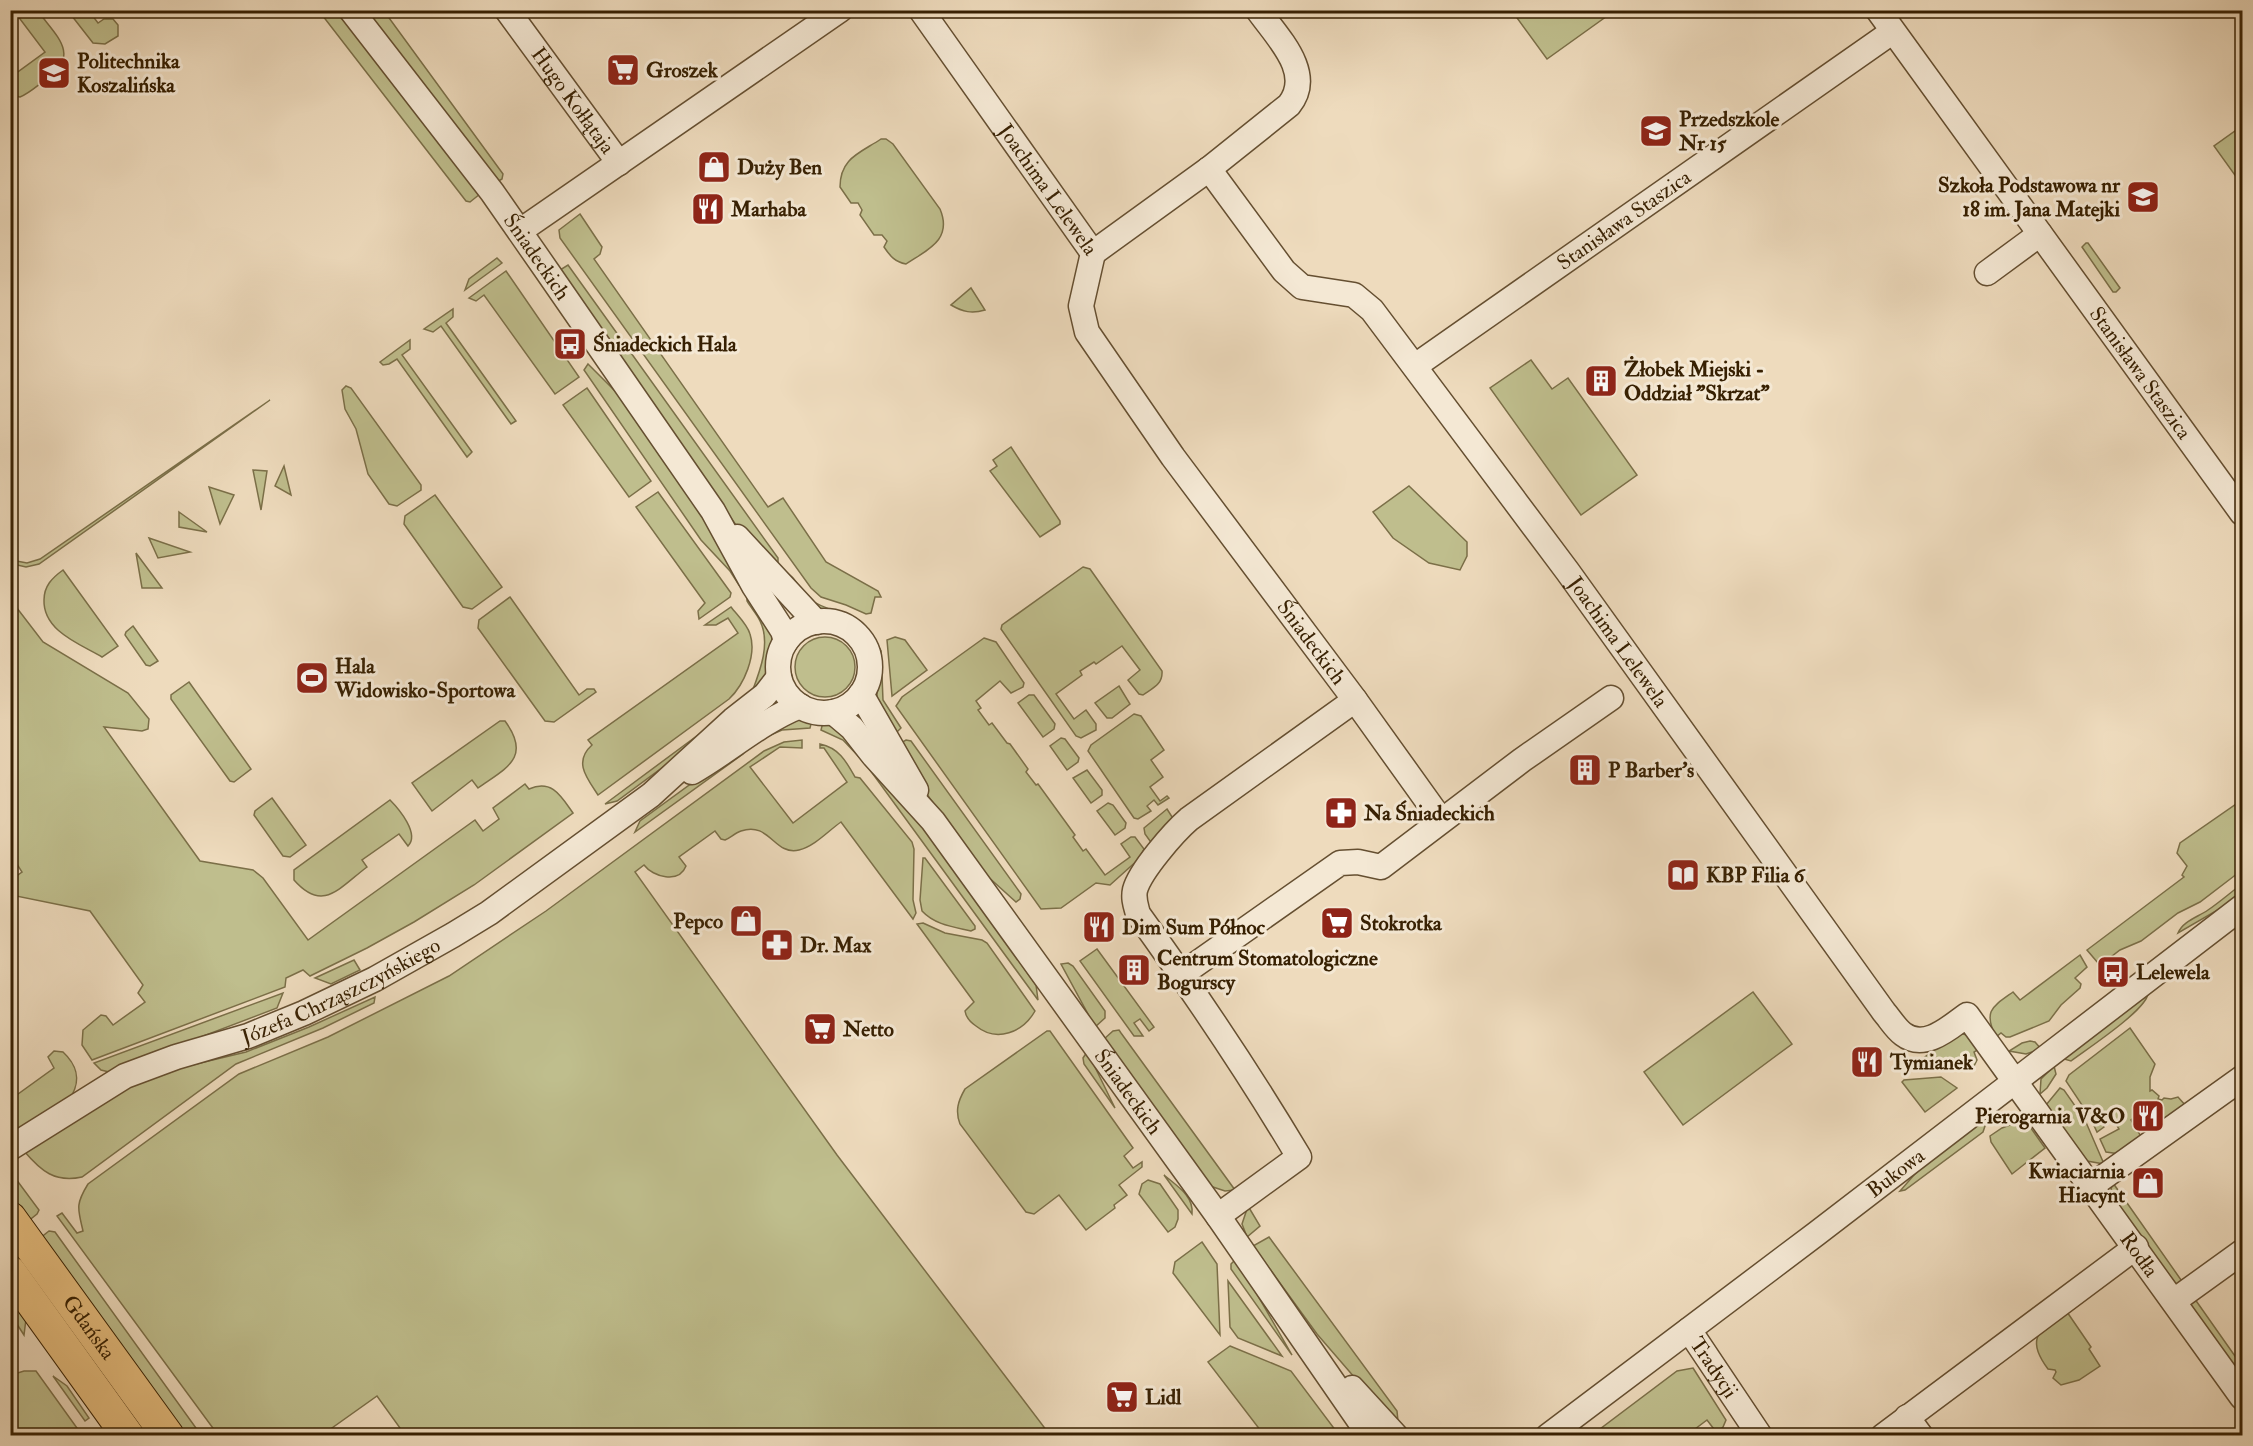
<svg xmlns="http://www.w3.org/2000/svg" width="2253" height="1446" viewBox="0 0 2253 1446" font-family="'IM FELL Double Pica',serif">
<rect width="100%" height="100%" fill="#eedbbd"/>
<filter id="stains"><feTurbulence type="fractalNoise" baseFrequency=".00333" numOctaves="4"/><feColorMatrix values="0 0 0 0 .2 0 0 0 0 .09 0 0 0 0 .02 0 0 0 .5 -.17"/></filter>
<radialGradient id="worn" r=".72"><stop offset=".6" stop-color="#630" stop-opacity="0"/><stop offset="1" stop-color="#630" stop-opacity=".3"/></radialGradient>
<g fill="#bfbe8d" stroke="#7b6f48" stroke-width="1.5">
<path d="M14,11H38C55,35 81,54 48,78C39,84 30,93 20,97C9,96 10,86 11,77L45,52Z"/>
<polygon points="68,11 89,11 98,23 104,19 113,19 118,25 118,36 105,44 93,43"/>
<polygon points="319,11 338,11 480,194 470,202 466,201"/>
<polygon points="365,11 384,11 503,174 502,179 497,182"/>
<polygon points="1512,11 1614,11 1547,59"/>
<polygon points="2242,126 2242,185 2214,146"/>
<path d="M881,139H886L893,144L940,209C953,240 927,250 906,264C895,262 890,256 884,247L887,241L882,235H874L860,215L862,210L858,203H851L840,187C840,158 860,153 881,139Z"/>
<polygon points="580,214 602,247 600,254 594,259 768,507 783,498 826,562 878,591 881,597 875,597 871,613 866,614 846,605 821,597 811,588 560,238 559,230"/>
<polygon points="2086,243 2088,243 2120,288 2116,292 2113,292 2082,247"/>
<polygon points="497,258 502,263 465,290 469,279"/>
<polygon points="568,265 778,558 778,562 773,565 738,528 560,270"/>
<polygon points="506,271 579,377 555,394 484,295 476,301 469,298"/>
<path d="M971,288L985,310C972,314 963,312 951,305Z"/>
<polygon points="453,309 453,317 446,323 516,421 511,424 441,326 433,332 424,329"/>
<polygon points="410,340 410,349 402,355 472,452 467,457 397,359 389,364 383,365 380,362"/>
<polygon points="1531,360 1552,389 1568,378 1637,475 1581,515 1490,388"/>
<polygon points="588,364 620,396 722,544 742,586 739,585 730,571 701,540 584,370"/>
<polygon points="346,386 351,388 421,485 421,490 397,506 389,504 368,474 356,429 345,409 342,390"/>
<polygon points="587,388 651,481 629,497 563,405"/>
<polygon points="270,400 39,564 26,567 13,564 11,566 11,560 27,563 40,559"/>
<polygon points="1011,447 1060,521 1060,524 1040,537 990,471 997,466 993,460"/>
<polygon points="284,466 291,495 275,486"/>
<polygon points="253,470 267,471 261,510"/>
<polygon points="1409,486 1467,542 1467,556 1460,570 1429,563 1393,538 1373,512"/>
<polygon points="209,487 234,495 220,524"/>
<polygon points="658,492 731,593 730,597 699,619 698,611 705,603 636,507"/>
<polygon points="435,495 502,587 472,609 463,607 404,524 405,516"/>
<polygon points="179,512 207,532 179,527"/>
<polygon points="149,538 190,552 158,558"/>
<polygon points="136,553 162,588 142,588"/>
<path d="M1083,567L1090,569L1162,671C1163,684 1153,688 1143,695L1139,694L1128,680L1140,670L1122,646L1096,664L1094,662L1080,671L1082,675L1056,694L1074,719L1086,710L1096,724V730L1081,738L1076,736L1001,629L1002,625Z"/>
<path d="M63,570L118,646L102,657C80,644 43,631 44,600C44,586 52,578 63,570Z"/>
<path d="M785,572C796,576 800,593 811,600C827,612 848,611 864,624L852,621L813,607Z"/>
<polygon points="510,597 579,695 587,689 594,689 596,692 554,722 545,721 478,628 479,620"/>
<path d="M747,598L772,633V655L767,675L764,683L752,692C760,671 771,643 760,621C757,614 751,608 747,601Z"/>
<path d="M10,599L43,642L128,693L149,719L148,729L142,731L104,727L200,861L253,870L263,878L308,940L475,820L483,831L499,819L493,808L525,784L529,789C552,779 561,796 573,813L474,885L414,922L367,948L310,976L303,970L286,978L285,987L92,1060L82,1045L83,1030L101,1015L106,1016L113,1025L145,1002L138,993L143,985L90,911L11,895V880L22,872L15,861L10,864Z"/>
<path d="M731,607C737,615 747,624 750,634C757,655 744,685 729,699L598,795C587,778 573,762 592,745L588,740L738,633L728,618L716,625H705Z"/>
<polygon points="133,626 158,661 150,666 146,665 125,635 126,632"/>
<polygon points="895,637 905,640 927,670 892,696 887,640"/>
<circle cx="825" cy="667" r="30"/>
<polygon points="984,638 996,642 1024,683 1023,687 1011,693 1000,681 976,701 981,708 978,710 989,725 992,723 1007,743 1010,744 1028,769 1026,772 1036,785 1038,784 1075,835 1073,837 1083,851 1086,849 1105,875 1130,857 1121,844 1131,837 1135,837 1144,849 1140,858 1110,885 1096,883 1061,908 1041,909 896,706 902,697"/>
<polygon points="877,643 881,651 883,700 901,728 893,736 877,698"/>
<polygon points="189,682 251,769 234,782 230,781 171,699 171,695"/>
<polygon points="1119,686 1130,704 1112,718 1107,718 1095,703"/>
<polygon points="1029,695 1034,695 1055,724 1054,729 1043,737 1018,703"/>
<polygon points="1134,714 1141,716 1164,750 1151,760 1163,777 1150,787 1160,801 1167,796 1169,798 1158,805 1154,800 1147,806 1151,811 1138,819 1134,818 1088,751 1091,745"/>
<polygon points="721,718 697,742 617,801 605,804"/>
<polygon points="796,719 807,719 811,724 810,728 782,730 766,737"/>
<path d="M500,721H505C532,758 506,768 478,788L472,780L432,811L412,783Z"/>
<polygon points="827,722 840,728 860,758 843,740 821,730 822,726"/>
<polygon points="1061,738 1065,739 1079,758 1078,762 1067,770 1050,746"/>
<path d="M802,740V748L780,747L750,767L793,823L847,782L824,748H820V744C839,748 846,761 855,777L860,778L912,842L914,849L913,900L916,913L913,919L841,822C828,831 815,846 799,850C774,856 770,821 741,831C735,833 730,838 725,840L721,839L715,831L679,857L686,866C679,884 653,877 644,865L635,872L837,1155L1050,1435H405L377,1396L322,1435H218L57,1216L62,1213L77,1233L83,1231C78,1209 75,1205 88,1184L239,1074L328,1037L449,976L546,911L764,751L784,742Z"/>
<polygon points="906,740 911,741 1021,894 1020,899 1016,902 985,874 923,789 899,744"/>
<polygon points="744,745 745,751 743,754 635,832 640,821"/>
<polygon points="870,767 915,815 1036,985 1038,1000 870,770"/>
<polygon points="1087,770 1102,790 1102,795 1091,803 1073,778"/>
<polygon points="272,798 306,845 290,857 283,856 254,815 255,811"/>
<path d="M390,800C399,809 420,834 408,846L399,834L362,860L367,867C339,888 323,913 294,880V870Z"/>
<polygon points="2242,800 2242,870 2200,902 2178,913 2141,941 2120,950 2103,963 2098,963 2087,950 2184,877 2182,875 2187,866 2177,853 2180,843"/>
<polygon points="1108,803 1113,805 1126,823 1125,828 1115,835 1097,811"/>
<polygon points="1167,809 1174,820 1155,848 1145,834 1144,828"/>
<path d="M923,858H925L975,926V929L971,931C954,927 935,925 922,911L920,900Z"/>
<path d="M2242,884V894L2235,900L2178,933C2183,921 2198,917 2208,910C2220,902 2231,892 2242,884Z"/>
<path d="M923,923L945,933L982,940L987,943L1035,1011C1023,1032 997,1043 976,1026C970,1022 966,1017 965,1011L974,1002L917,924Z"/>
<polygon points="1097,949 1154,1027 1149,1031 1140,1019 1134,1023 1143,1036 1134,1036 1080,961"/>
<path d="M2080,955L2087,967L2075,978L2081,984L2080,988L2061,1005L2049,1021L2010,1037H2006L2001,1033L1996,1037C1983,1011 1992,1007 2013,992L2020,1000Z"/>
<polygon points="354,960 360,970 331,984 315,978"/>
<polygon points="1068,963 1073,966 1105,1011 1105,1018 1095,1027 1061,964"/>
<polygon points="1753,992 1792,1044 1683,1125 1644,1072"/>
<polygon points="283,993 277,1008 109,1072 101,1070 94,1063"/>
<path d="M2148,994C2145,1011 2087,1049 2071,1061L2064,1059Z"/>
<path d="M375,997L374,1003L323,1028L236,1064L82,1177C55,1183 41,1171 24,1151L130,1085L175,1069L246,1052L309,1027Z"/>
<polygon points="2130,1028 2155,1064 2150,1077 2150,1091 2152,1090 2159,1096 2158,1099 2162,1100 2164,1098 2171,1099 2178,1097 2186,1106 2159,1127 2154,1119 2156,1117 2148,1107 2131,1120 2142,1138 2120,1154 2106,1152 2100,1139 2119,1129 2112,1117 2103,1124 2104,1127 2097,1132 2090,1117 2066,1081 2069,1075"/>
<polygon points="1119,1030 1121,1033 1235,1190 1225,1191 1210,1186 1104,1039 1113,1031"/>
<path d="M1047,1031H1050L1133,1148L1124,1156L1133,1168L1142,1162V1167L1119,1185L1127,1195L1114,1205L1115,1208L1086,1230L1059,1195L1034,1214L1026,1212L960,1124C955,1111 958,1101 965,1089Z"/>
<polygon points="1964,1034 1968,1036 1979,1049 1974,1052 1977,1060 1974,1066 1917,1069 1914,1065 1955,1035"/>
<polygon points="2030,1041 2035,1042 2041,1049 2026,1054 2009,1051 2022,1043"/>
<path d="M54,1051L63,1052C76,1064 81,1079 72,1095L10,1134V1085L18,1094L54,1068L48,1057Z"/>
<polygon points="1087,1052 1090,1057 1115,1108 1084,1064 1083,1058"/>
<polygon points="2054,1066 2056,1074 2047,1088 2040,1094 2041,1079"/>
<polygon points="1941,1077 1957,1088 1925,1112 1902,1082 1904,1080"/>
<polygon points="2060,1088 2064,1090 2085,1120 2104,1164 2087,1161 2046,1105"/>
<polygon points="1982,1120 1985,1126 1983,1132 1905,1190 1900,1191 1921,1167"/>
<polygon points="2023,1120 2028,1124 2045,1148 2012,1174 1991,1142 1990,1136 2002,1128"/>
<polygon points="10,1171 39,1210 37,1214 27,1222 11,1198"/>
<path d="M1164,1175C1177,1186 1194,1196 1192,1214Z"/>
<polygon points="1148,1180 1160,1184 1178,1210 1178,1219 1175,1227 1168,1232 1139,1194 1142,1184"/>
<polygon points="2113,1183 2186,1287 2175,1287 2113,1198 2111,1189"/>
<polygon points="1248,1206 1260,1226 1247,1237 1242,1224"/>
<polygon points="49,1231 55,1232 201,1435 181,1435 39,1239"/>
<polygon points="1269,1237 1397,1411 1398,1421 1355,1378 1317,1334 1253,1246"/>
<polygon points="1202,1242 1217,1264 1220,1335 1173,1273 1175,1262"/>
<polygon points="1236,1259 1243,1270 1292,1355 1231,1269 1231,1264"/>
<polygon points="1228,1281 1282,1356 1238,1338 1230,1327"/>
<polygon points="10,1291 26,1319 24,1335 11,1315"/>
<polygon points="2192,1295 2242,1366 2242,1371 2233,1367 2188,1304"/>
<path d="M2065,1309L2091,1347L2089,1349L2100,1366L2079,1380L2061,1385L2053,1378L2056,1372L2055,1370L2048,1369C2024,1337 2041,1330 2065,1309Z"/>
<polygon points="1230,1346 1291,1371 1339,1435 1264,1435 1208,1362"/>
<polygon points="1693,1368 1726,1420 1723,1427 1717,1433 1707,1420 1687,1435 1592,1435 1677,1371"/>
<polygon points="24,1371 36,1371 82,1435 11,1435 11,1375"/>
<polygon points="53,1376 67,1386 89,1418 85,1421"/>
</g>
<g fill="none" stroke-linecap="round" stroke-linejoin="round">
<defs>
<g id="minor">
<path id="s1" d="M351,10L492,192L547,271L713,511L754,586L783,631L786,641"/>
<path id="s2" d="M507,10L619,163"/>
<path id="s3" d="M921,10L1093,253"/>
<path id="s4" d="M1878,10L2242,513"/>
<path id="s5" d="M1209,169L1284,271L1302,287L1354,295L1372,310L1568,572L1884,1012C1890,1019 1896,1029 1903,1034C1925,1051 1950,1027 1967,1015L2242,1397"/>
<polyline points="520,231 840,10"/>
<path id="s6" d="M1093,253L1081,306L1087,332L1173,457L1355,700L1189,819C1174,832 1140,871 1135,890C1133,899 1136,906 1138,914C1195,993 1249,1073 1299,1157L1218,1216"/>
<path d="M1093,253L1209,169L1289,105C1315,73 1277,37 1258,10"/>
<polyline points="1987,273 2040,234"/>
<path id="s7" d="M1415,366L1892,32"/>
<polyline points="737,537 816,622"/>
<circle cx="824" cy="667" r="46"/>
<polyline points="861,694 916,790"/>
<polyline points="1355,700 1441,820"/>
<path id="s8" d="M833,712L852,728L874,756L933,821L1218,1216L1370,1436"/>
<path d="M692,772C729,751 760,722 800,706"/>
<polyline points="1182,974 1340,863 1358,862 1381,867 1522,760 1611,698"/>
<path id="s9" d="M10,1148L125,1076L176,1057L248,1036L304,1013L375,979L453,935L489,913L651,795L733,720L765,695L779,677"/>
<polyline points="2091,1186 2242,1078"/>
<polyline points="2174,1301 2242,1252"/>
<path id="s10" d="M1689,1330L1760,1436"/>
<polyline points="1352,1388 1396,1436"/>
<polyline points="1907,1417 1921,1436"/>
<path id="s11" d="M1548,1436L1816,1234L2242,907"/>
<polyline points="1883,1436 2136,1247"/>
</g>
<g id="major">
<path id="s12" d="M10,1218L168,1436"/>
<polyline points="10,1272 128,1436"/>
</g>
</defs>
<use href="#minor" stroke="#654f31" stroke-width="27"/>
<use href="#major" stroke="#372002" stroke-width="34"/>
<use href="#minor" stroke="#f4e8d4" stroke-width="24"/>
<use href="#major" stroke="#e7be7e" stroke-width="32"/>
</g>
<defs>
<symbol id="supermarket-square" viewBox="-11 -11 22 22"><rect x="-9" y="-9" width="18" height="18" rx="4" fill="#8f2418" stroke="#f4e8d4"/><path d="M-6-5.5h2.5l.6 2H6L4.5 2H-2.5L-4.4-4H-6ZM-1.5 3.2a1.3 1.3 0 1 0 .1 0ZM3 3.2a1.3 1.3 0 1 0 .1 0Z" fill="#fff"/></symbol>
<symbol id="university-square" viewBox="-11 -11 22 22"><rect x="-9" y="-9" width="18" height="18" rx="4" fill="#8f2418" stroke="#f4e8d4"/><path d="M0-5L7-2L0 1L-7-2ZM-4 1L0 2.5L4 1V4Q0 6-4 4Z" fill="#fff"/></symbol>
<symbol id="school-square" viewBox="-11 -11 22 22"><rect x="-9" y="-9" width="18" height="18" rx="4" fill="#8f2418" stroke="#f4e8d4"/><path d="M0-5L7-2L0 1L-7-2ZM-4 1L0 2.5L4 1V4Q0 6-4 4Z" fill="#fff"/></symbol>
<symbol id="shop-square" viewBox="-11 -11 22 22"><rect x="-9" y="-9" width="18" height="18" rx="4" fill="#8f2418" stroke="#f4e8d4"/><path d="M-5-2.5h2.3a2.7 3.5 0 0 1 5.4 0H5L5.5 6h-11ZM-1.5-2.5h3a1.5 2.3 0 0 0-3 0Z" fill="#fff"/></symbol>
<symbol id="restaurant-square" viewBox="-11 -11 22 22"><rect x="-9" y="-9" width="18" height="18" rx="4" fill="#8f2418" stroke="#f4e8d4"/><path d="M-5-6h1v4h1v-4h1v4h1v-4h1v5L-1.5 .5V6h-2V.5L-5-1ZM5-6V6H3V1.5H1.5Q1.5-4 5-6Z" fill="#fff"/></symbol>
<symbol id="bus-square" viewBox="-11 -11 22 22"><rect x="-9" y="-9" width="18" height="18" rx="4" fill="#8f2418" stroke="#f4e8d4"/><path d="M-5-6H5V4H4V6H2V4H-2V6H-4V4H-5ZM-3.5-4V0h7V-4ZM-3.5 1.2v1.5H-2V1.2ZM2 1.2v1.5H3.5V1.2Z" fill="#fff"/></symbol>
<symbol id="building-square" viewBox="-11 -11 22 22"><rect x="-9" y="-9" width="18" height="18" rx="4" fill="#8f2418" stroke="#f4e8d4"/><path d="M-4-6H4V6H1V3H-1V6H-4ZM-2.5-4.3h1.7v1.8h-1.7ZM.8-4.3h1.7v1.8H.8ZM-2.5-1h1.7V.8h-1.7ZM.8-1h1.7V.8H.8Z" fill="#fff"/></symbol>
<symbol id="stadium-square" viewBox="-11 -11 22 22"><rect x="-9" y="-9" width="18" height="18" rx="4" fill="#8f2418" stroke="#f4e8d4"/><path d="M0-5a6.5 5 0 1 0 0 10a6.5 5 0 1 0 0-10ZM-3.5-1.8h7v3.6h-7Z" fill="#fff"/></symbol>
<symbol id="pharmacy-square" viewBox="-11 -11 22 22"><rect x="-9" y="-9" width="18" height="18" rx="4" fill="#8f2418" stroke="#f4e8d4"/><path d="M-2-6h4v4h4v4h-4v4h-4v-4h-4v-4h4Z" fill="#fff"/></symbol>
<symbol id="library-square" viewBox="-11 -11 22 22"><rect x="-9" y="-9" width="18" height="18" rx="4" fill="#8f2418" stroke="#f4e8d4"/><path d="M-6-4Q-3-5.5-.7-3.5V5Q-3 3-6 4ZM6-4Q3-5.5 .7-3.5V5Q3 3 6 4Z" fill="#fff"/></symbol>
</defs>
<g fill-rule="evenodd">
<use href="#supermarket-square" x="604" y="51" width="38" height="38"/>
<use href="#university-square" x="35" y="54" width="38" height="38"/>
<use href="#school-square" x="1637" y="112" width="38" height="38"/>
<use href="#shop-square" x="695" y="148" width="38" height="38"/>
<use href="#school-square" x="2124" y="178" width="38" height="38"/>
<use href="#restaurant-square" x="689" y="190" width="38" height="38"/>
<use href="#bus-square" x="551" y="325" width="38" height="38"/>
<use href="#building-square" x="1582" y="362" width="38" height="38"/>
<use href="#stadium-square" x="293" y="659" width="38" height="38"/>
<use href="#building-square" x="1566" y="751" width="38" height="38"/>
<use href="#pharmacy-square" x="1322" y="794" width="38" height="38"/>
<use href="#library-square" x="1664" y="856" width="38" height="38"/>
<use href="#shop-square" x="727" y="902" width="38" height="38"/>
<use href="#supermarket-square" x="1318" y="904" width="38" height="38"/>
<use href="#restaurant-square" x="1080" y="908" width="38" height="38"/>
<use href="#pharmacy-square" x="758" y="926" width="38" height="38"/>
<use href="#building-square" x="1115" y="951" width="38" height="38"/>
<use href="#bus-square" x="2094" y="953" width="38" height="38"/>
<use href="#supermarket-square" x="801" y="1010" width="38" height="38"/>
<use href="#restaurant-square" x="1848" y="1043" width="38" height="38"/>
<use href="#restaurant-square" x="2129" y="1097" width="38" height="38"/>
<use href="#shop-square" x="2129" y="1164" width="38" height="38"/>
<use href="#supermarket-square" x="1103" y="1378" width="38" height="38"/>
</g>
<g text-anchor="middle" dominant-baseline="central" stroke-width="6" stroke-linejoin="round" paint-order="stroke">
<g font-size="21" font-weight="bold" fill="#372002" stroke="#f4e8d4" text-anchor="start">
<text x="77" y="61">Politechnika<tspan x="77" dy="24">Koszalińska</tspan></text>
<text x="646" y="70">Groszek</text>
<text x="1679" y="119">Przedszkole<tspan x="1679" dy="24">Nr 15</tspan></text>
<text x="737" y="167">Duży Ben</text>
<text x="2120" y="185" text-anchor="end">Szkoła Podstawowa nr<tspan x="2120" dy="24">18 im. Jana Matejki</tspan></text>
<text x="731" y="209">Marhaba</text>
<text x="593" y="344">Śniadeckich Hala</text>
<text x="1624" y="369">Żłobek Miejski -<tspan x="1624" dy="24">Oddział "Skrzat"</tspan></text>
<text x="335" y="666">Hala<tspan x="335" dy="24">Widowisko-Sportowa</tspan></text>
<text x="1608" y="770">P Barber's</text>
<text x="1364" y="813">Na Śniadeckich</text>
<text x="1706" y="875">KBP Filia 6</text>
<text x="723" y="921" text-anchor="end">Pepco</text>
<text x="1360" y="923">Stokrotka</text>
<text x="1122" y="927">Dim Sum Północ</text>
<text x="800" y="945">Dr. Max</text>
<text x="1157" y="958">Centrum Stomatologiczne<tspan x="1157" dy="24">Bogurscy</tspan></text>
<text x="2136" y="972">Lelewela</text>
<text x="843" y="1029">Netto</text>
<text x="1890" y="1062">Tymianek</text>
<text x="2125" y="1116" text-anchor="end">Pierogarnia V&amp;O</text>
<text x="2125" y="1171" text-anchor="end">Kwiaciarnia<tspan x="2125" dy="24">Hiacynt</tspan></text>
<text x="1145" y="1397">Lidl</text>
</g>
<g font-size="21" fill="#372002" stroke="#f4e8d4">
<text stroke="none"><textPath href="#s2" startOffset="112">Hugo Kołłątaja</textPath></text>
<text stroke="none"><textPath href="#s3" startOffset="220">Joachima Lelewela</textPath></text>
<text stroke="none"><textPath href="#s7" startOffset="255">Stanisława Staszica</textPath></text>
<text stroke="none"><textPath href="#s1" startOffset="309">Śniadeckich</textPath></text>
<text stroke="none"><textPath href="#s4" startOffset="448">Stanisława Staszica</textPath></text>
<text stroke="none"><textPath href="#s6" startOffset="464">Śniadeckich</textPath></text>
<text stroke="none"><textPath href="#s5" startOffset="640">Joachima Lelewela</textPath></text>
<text stroke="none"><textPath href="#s9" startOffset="368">Józefa Chrząszczyńskiego</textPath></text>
<text stroke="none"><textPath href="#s8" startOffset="482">Śniadeckich</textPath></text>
<text stroke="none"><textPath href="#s11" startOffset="436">Bukowa</textPath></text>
<text stroke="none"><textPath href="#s5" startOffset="1492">Rodła</textPath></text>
<text stroke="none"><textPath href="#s12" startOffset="135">Gdańska</textPath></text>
<text stroke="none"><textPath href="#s10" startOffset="45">Tradycji</textPath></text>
</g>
</g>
<rect width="2253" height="1446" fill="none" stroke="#eedbbd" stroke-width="36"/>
<rect x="12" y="12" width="2229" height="1422" fill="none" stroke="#372002" stroke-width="3"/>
<rect x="18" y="18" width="2217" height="1410" fill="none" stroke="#372002" stroke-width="1.5"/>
<rect width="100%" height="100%" filter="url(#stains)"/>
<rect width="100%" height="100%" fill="url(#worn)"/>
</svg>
